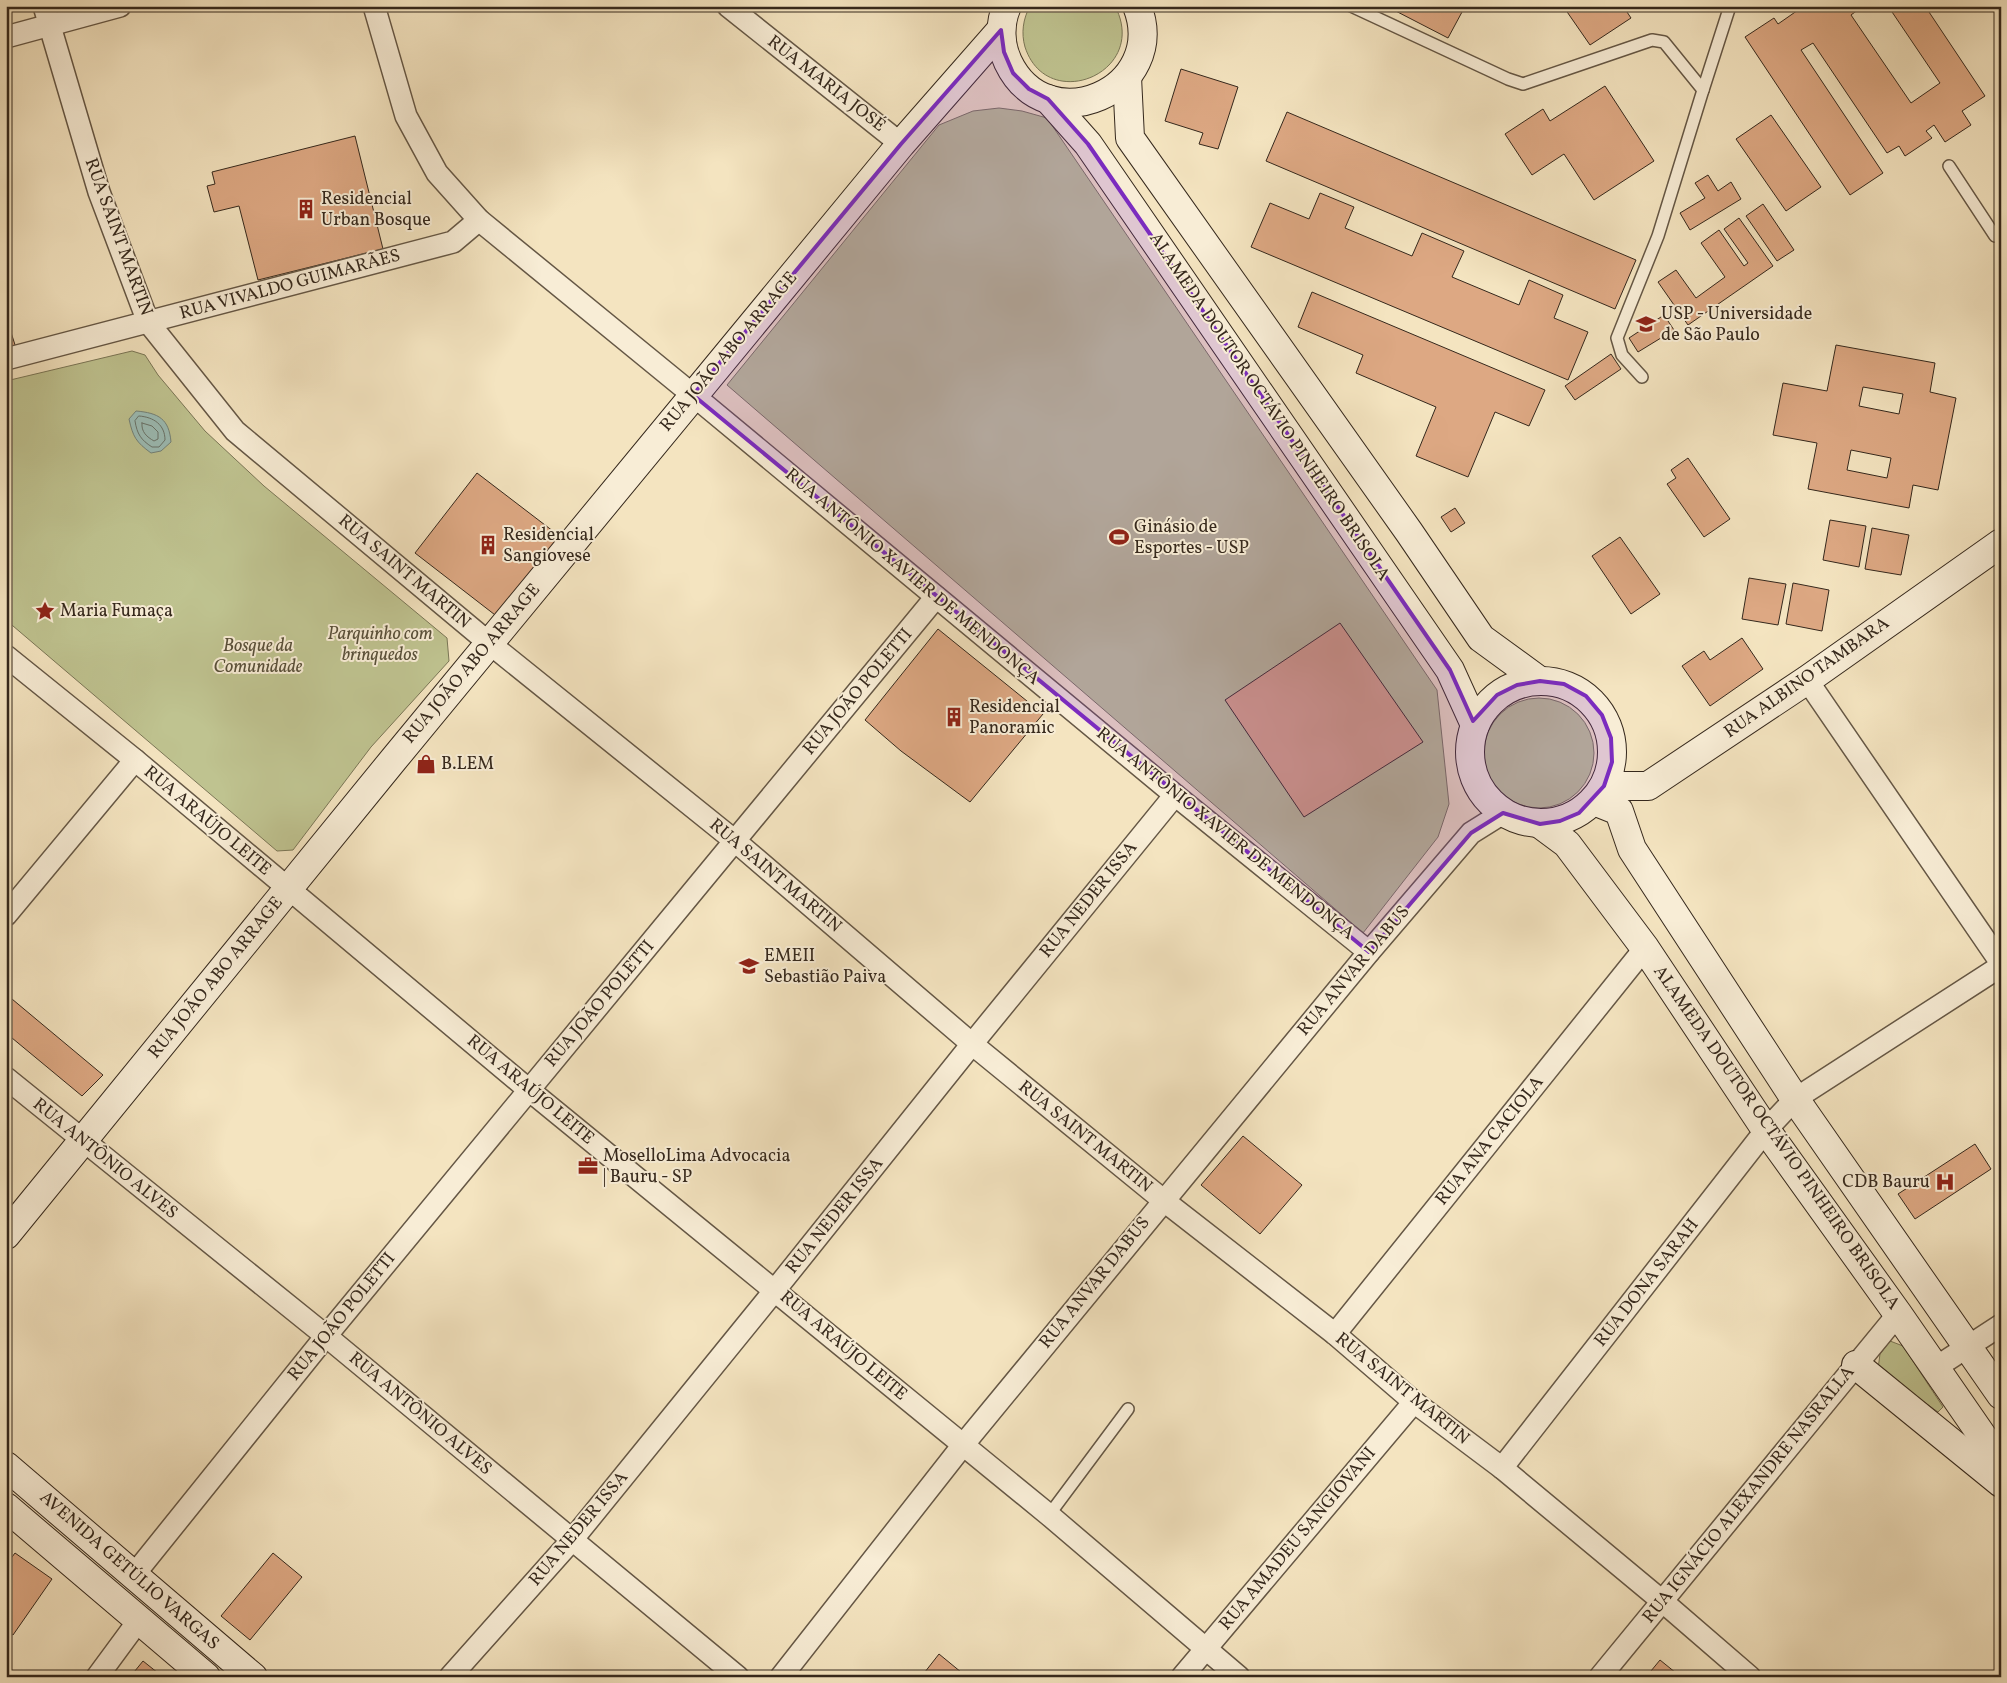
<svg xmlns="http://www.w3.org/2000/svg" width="2007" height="1683" viewBox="0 0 2007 1683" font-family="Vollkorn,serif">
<rect width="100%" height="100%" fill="#f4e4c0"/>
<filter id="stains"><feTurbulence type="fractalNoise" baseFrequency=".004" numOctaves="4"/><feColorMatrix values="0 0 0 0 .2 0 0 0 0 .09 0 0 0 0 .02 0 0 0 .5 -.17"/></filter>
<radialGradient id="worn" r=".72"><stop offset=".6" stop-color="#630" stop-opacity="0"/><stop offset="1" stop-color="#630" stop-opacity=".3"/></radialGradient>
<g fill="#bfc390" stroke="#7a7656">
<path d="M1030,6H1115C1150,73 1047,115 1025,47C1021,33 1023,19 1030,6Z"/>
<polygon points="999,108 1022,111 1047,118 1437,690 1449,804 1438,837 1363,933 727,385 939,125 973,111"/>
<polygon points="132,351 145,355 158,375 205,431 264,486 447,638 449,661 371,747 293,850 277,851 6,620 6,381"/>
<circle cx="1539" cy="753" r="55"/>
<polygon points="1890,1341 1903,1346 1943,1407 1938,1412 1878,1369 1880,1354"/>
</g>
<path fill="#9cbeb7" stroke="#738279" d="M136,411C159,413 169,419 171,442L161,451L151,453C136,442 133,437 129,419Z"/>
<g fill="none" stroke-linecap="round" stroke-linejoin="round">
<g stroke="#68736a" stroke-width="1">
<path d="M139,416C154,417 165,425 165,440L159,447H152C141,440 137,434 135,421Z"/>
<path d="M142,423L152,426L158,432V439L154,441C147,437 141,432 142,423Z"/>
</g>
</g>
<g fill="#dda883" stroke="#35281c" fill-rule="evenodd">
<polygon points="1386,6 1451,6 1462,12 1448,38"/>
<polygon points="1563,6 1623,6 1631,18 1590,45"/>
<polygon points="1800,6 1863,6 1851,15 1911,103 1940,83 1888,6 1925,6 1985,96 1962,111 1971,125 1945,142 1934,125 1926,131 1932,138 1905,156 1899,146 1887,153 1813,43 1801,50 1883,173 1850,195 1745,37 1774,18 1778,24 1801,8"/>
<polygon points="1181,69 1238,87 1218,149 1199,144 1203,133 1165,121"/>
<polygon points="1605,86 1654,161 1594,200 1564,154 1532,175 1505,134 1543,109 1550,121"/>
<polygon points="1287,112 1636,260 1615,309 1266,161"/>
<polygon points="1771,115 1821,187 1786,211 1736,139"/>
<polygon points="355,136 383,249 258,280 239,206 214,212 207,186 215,184 212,172"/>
<polygon points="1708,175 1718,191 1731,182 1741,199 1690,230 1680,213 1705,198 1695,183"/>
<polygon points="1320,193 1354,207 1345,228 1412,256 1422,233 1464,251 1452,277 1519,305 1529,280 1563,295 1554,318 1588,332 1568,380 1251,247 1270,203 1309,219"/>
<polygon points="1763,204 1794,250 1777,261 1746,216"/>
<polygon points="1739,218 1773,266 1688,325 1658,282 1676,270 1696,298 1725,277 1701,243 1719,230 1744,266 1748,263 1724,229"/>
<polygon points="1312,292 1545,390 1529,426 1495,412 1468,477 1416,456 1436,407 1356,373 1363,355 1298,327"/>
<polygon points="1664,315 1674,330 1638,352 1629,338"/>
<polygon points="6,317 17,351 6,354"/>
<path d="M1836,345L1935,363L1930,392L1956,398L1938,490L1913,485L1909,508L1808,489L1817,443L1773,435L1783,383L1827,391ZM1863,387L1903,394L1899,414L1859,406ZM1851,450L1891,458L1887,478L1847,470Z"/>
<polygon points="1611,354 1621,369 1575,400 1565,386"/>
<polygon points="1688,458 1730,519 1704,537 1667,484 1676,478 1671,470"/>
<polygon points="477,473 562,538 499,618 415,553"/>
<polygon points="1455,508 1465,523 1451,532 1441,517"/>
<polygon points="1830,520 1866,526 1859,567 1823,560"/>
<polygon points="1872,528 1909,535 1901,575 1865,569"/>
<polygon points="1620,537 1660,594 1631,614 1592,556"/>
<polygon points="1749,578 1786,584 1778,625 1742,619"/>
<polygon points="1793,583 1829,590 1822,631 1786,624"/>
<polygon points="1340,623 1423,742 1304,817 1225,700"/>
<polygon points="938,629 1043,714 970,802 901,751 865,720"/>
<polygon points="1742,638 1763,669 1710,706 1682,666 1704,651 1710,660"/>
<polygon points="6,994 103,1075 82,1096 6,1033"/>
<polygon points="1243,1136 1302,1185 1260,1234 1201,1185"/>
<polygon points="1975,1144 1991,1169 1915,1219 1898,1194"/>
<polygon points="15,1553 52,1579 13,1635 6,1631 6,1565"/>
<polygon points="273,1553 302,1577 250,1640 221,1616"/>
<polygon points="939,1654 967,1677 921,1677"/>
<polygon points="1660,1660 1681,1677 1646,1677"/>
<polygon points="143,1661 163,1677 130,1677"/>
</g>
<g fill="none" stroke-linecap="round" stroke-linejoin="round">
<defs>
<g id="lane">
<polyline points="1351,6 1508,79 1523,84 1652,40 1664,42 1703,90 1658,236 1617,338 1622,355 1642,377"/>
<polyline points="1703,90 1730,6"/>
<polyline points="1949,166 1995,236"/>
<polyline points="1049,1515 1128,1409"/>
</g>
<g id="street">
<polyline points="44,6 99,192 148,322 235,431 489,643 735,841 972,1044 1163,1200 1335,1334 1414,1402 1502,1468 1662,1601 1750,1677"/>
<polyline points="374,6 406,116 437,173 479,220 693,395 1175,795 1369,952"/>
<polyline points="728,6 901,144"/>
<polyline points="6,37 120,6"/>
<polyline points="6,359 453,242 479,220"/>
<polyline points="6,656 135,760 529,1090 1049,1515 1239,1677"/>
<polyline points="1807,680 2001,963"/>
<polyline points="6,915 135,760"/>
<polyline points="6,1078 326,1336 738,1677"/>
<polyline points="1335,1334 1645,948"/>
<polyline points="1935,1368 2001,1325"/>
<polyline points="1502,1468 1766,1130 1795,1099 2001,966"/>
<polyline points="133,1576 326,1336 936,597"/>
<polyline points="97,1677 139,1620"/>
<polyline points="450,1677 572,1540 775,1290 972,1044 1175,795"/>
<polyline points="781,1677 963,1445 1369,952 1471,833 1503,813"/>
<polyline points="1182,1677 1414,1402"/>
<polyline points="1600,1677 1898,1314"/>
</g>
<g id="secondary">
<path d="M1007,6C999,24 1000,45 1008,62C1047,144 1170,90 1137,6"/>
<polyline points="1127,77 1130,138 1409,532 1481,638 1540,681"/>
<polyline points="1048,99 1088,144 1450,670 1475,725"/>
<circle cx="1541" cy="752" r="71"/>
<polyline points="1604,786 1648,786 1807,680 2001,543"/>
<polyline points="1594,801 1619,811 1632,849 1795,1099 2001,1395"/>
<polyline points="1540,824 1567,844 1645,948 1766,1130 1898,1314 2001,1463"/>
<polyline points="6,1235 394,759 901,144 1001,30"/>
<polyline points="1856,1365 2001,1483"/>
<polyline points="6,1466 253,1677"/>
<polyline points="6,1507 206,1677"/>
</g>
</defs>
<use href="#lane" stroke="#655745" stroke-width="14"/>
<use href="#street" stroke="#655745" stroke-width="24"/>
<use href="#secondary" stroke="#35281c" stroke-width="30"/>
<use href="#lane" stroke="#f8edd6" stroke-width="11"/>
<use href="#street" stroke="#f8edd6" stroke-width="21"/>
<use href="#secondary" stroke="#f8edd6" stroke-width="28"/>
</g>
<path fill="#7b2cbf" fill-opacity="0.2" stroke="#7b2cbf" stroke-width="4" stroke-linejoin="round" d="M1001,30L1004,52L1013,73L1029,89L1048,99L1088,144L1450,670L1473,721L1497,695L1517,685L1540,681L1564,684L1586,696L1602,715L1611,738L1612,762L1604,786L1579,813L1560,821L1540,824L1503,813L1471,833L1369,952L693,395L901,144Z"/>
<defs>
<symbol id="building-bare" viewBox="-9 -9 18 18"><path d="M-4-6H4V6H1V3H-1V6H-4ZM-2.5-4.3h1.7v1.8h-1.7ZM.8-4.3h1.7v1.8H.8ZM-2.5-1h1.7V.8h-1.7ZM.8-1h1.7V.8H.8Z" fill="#8f2418" stroke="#f8edd6" stroke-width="2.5" paint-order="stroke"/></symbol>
<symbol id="university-bare" viewBox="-9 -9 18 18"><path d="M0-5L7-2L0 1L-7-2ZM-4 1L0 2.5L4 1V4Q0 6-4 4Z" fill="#8f2418" stroke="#f8edd6" stroke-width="2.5" paint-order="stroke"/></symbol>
<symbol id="stadium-bare" viewBox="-9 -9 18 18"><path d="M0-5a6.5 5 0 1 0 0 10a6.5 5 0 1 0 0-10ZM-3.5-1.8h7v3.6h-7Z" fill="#8f2418" stroke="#f8edd6" stroke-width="2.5" paint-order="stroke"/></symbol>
<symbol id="sight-bare" viewBox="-9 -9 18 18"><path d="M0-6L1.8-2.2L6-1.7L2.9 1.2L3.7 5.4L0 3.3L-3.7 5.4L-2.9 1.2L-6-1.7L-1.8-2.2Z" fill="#8f2418" stroke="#f8edd6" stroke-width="2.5" paint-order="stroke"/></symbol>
<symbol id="shop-bare" viewBox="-9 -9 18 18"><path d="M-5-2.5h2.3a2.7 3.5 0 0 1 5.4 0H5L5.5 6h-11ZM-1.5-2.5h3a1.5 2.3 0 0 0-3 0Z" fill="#8f2418" stroke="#f8edd6" stroke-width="2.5" paint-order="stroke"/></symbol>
<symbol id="school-bare" viewBox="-9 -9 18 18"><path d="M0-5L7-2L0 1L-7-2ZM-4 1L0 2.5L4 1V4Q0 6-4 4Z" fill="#8f2418" stroke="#f8edd6" stroke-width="2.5" paint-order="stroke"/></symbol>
<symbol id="office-bare" viewBox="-9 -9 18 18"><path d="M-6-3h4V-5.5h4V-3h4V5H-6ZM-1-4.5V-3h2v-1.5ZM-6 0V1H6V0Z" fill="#8f2418" stroke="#f8edd6" stroke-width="2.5" paint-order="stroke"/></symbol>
<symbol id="hospital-bare" viewBox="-9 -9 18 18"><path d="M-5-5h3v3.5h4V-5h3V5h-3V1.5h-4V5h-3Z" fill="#8f2418" stroke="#f8edd6" stroke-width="2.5" paint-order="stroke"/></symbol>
</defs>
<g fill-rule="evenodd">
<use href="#building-bare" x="292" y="195" width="28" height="28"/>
<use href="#university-bare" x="1632" y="310" width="28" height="28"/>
<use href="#stadium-bare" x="1105" y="523" width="28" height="28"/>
<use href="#building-bare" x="474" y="531" width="28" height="28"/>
<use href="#sight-bare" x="31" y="597" width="28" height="28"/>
<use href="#building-bare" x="940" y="703" width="28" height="28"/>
<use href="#shop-bare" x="412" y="750" width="28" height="28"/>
<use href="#school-bare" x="735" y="952" width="28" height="28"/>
<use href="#office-bare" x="574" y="1152" width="28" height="28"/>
<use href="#hospital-bare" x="1931" y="1168" width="28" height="28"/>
</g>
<g text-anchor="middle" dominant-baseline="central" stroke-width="4" stroke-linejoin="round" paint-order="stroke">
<g font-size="18" fill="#35281c" stroke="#f8edd6">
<text transform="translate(826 84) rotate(38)">RUA MARIA JOSÉ</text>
<text transform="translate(118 237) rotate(70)">RUA SAINT MARTIN</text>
<text transform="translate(290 285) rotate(-15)">RUA VIVALDO GUIMARÃES</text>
<text transform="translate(729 352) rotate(-50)">RUA JOÃO ABO ARRAGE</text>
<text transform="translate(1269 407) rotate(56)">ALAMEDA DOUTOR OCTÁVIO PINHEIRO BRISOLA</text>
<text transform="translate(404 572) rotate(40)">RUA SAINT MARTIN</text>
<text transform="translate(912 577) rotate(40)">RUA ANTÔNIO XAVIER DE MENDONÇA</text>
<text transform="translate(472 664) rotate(-50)">RUA JOÃO ABO ARRAGE</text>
<text transform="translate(1807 678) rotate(-35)">RUA ALBINO TAMBARA</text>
<text transform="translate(858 692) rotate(-50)">RUA JOÃO POLETTI</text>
<text transform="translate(207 821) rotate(40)">RUA ARAÚJO LEITE</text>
<text transform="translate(1225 834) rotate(39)">RUA ANTÔNIO XAVIER DE MENDONÇA</text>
<text transform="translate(775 876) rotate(40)">RUA SAINT MARTIN</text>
<text transform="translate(1089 900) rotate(-51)">RUA NEDER ISSA</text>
<text transform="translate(1354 971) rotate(-50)">RUA ANVAR DABUS</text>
<text transform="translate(216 978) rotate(-51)">RUA JOÃO ABO ARRAGE</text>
<text transform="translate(600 1004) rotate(-50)">RUA JOÃO POLETTI</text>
<text transform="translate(530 1090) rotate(40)">RUA ARAÚJO LEITE</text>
<text transform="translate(1085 1137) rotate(39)">RUA SAINT MARTIN</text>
<text transform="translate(1776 1138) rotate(55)">ALAMEDA DOUTOR OCTÁVIO PINHEIRO BRISOLA</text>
<text transform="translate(1490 1141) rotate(-51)">RUA ANA CACIOLA</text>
<text transform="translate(105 1159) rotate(39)">RUA ANTÔNIO ALVES</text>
<text transform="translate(835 1216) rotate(-51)">RUA NEDER ISSA</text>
<text transform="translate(1095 1283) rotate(-51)">RUA ANVAR DABUS</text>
<text transform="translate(1647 1283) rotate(-52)">RUA DONA SARAH</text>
<text transform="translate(342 1317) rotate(-51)">RUA JOÃO POLETTI</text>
<text transform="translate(843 1346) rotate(40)">RUA ARAÚJO LEITE</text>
<text transform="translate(1402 1389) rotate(39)">RUA SAINT MARTIN</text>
<text transform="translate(420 1414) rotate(40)">RUA ANTÔNIO ALVES</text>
<text transform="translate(1749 1495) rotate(-51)">RUA IGNÁCIO ALEXANDRE NASRALLA</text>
<text transform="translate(579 1529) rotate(-50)">RUA NEDER ISSA</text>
<text transform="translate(1298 1539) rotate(-50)">RUA AMADEU SANGIOVANI</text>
<text transform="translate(129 1571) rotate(41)">AVENIDA GETÚLIO VARGAS</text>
</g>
<g font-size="18" fill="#35281c" stroke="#f8edd6" text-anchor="start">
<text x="321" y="199">Residencial<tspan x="321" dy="21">Urban Bosque</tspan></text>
<text x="1661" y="314">USP - Universidade<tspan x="1661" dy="21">de São Paulo</tspan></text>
<text x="1134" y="527">Ginásio de<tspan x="1134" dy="21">Esportes - USP</tspan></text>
<text x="503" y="535">Residencial<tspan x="503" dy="21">Sangiovese</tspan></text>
<text x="60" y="611">Maria Fumaça</text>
<text x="969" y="707">Residencial<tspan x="969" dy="21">Panoramic</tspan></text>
<text x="441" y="764">B.LEM</text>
<text x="764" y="956">EMEII<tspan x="764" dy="21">Sebastião Paiva</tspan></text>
<text x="603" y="1156">MoselloLima Advocacia<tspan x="603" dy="21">| Bauru - SP</tspan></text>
<text x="1930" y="1182" text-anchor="end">CDB Bauru</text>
</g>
<g font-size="18" font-style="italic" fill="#584f39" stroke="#f8edd6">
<text x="380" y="634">Parquinho com<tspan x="380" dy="21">brinquedos</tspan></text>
<text x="258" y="646">Bosque da<tspan x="258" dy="21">Comunidade</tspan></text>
</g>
</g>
<rect width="2007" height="1683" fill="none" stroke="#f4e4c0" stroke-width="25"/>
<rect x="8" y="8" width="1992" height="1668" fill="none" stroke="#35281c" stroke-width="2.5"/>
<rect x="12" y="12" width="1982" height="1658" fill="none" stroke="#35281c"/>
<rect width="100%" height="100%" filter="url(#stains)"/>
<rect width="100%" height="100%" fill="url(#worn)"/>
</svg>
